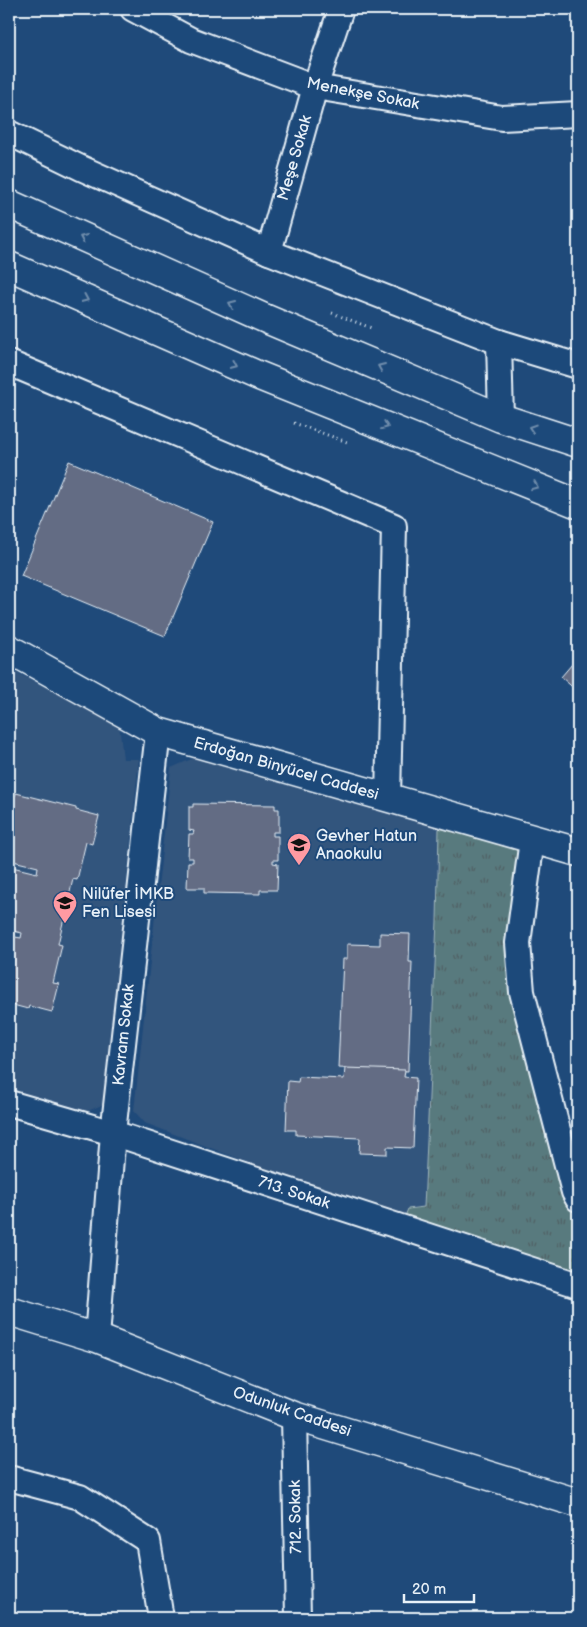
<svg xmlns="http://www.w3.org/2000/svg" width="587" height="1627" viewBox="0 0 587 1627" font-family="'Balsamiq Sans',sans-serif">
<defs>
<pattern id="park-tufts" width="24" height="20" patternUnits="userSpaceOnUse" patternTransform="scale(1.25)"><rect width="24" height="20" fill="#597a7e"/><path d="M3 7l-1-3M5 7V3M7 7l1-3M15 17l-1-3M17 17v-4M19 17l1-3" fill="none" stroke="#506164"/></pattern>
</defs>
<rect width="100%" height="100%" fill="#1f4a7a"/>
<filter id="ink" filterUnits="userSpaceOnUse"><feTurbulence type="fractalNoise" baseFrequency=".02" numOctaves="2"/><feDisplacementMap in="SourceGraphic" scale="10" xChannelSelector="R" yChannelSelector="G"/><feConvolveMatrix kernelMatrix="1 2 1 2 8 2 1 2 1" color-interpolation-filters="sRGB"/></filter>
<g filter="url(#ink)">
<g fill="#33547d">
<polygon points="9,669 119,723 123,759 139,759 104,1104 88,1111 9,1088"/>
<polygon points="194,758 439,828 437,921 424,1207 403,1221 145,1123 134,1111 171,768"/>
</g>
<polygon fill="url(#park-tufts)" stroke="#a0b6bb" points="439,828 520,848 512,958 571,1201 578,1216 578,1278 403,1221 408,1209 424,1207 437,921"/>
<g fill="#636c84" stroke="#e8f1f8">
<polygon points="69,461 213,522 165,636 21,576"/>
<polygon points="578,657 578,692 561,677"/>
<polygon points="16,793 76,808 76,810 99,816 92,844 86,842 77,880 73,879 58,944 62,945 53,983 59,984 52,1012 29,1006 28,1009 9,1004 9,936 21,938 22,933 9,930 9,881 12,867 37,873 38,867 9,860 9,794 15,796"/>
<polygon points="193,804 275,805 275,809 279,809 279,832 273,832 273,836 278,836 278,860 273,860 273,863 278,864 277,890 260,890 260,894 204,893 204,888 187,888 188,862 193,862 193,858 188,858 189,834 193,834 194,831 189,830 189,807 193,807"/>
<polygon points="380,933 410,934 409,962 412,962 408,1071 338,1068 343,959 347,959 347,944 380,945"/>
<polygon points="345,1068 405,1070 404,1077 416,1078 413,1148 387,1147 387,1154 359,1153 360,1138 296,1135 296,1130 286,1130 288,1081 298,1082 299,1077 344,1079"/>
</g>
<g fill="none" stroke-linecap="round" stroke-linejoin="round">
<defs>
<g id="street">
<polyline points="133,9 191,40 315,87 502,118 578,114"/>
<polyline points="9,133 81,168 269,252 499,342 578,366"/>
<polyline points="269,252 315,87 341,9"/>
<polyline points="499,342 501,418"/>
<polyline points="9,363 394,526 388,798"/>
<polyline points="532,840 518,943 522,992 574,1192 578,1199"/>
<polyline points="9,1103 113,1133 578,1285"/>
<polyline points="97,1338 113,1133 158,732"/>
<polyline points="294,1416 298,1618"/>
<polyline points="9,1478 80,1497 148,1541 161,1618"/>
</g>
<g id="secondary">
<polyline points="9,649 158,732 578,852"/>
<polyline points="9,1311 97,1338 294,1416 578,1503"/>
</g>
<g id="primary">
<polyline points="9,204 264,318 501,418 578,443"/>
<polyline points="9,266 257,375 578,504"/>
</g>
</defs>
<use href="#street" stroke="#e8f1f8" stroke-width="28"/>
<use href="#secondary" stroke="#e8f1f8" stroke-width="31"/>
<use href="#primary" stroke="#e8f1f8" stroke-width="31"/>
<g stroke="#e8f1f8" stroke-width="3" stroke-dasharray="1 4" stroke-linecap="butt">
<polyline points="332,313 374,329"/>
<polyline points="294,423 347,442"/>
</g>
<use href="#street" stroke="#1f4a7a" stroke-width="24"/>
<use href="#secondary" stroke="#1f4a7a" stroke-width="28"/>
<use href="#primary" stroke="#1f4a7a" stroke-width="28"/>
</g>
<defs><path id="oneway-chevron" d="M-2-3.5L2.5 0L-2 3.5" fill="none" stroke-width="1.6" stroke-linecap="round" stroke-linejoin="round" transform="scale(1.25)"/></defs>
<g stroke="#6f8dac">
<use href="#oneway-chevron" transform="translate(83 238) rotate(-156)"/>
<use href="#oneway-chevron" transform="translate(85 299) rotate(24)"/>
<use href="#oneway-chevron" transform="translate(232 304) rotate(-156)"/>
<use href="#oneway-chevron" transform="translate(234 365) rotate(24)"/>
<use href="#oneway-chevron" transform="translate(381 367) rotate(-157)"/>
<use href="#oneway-chevron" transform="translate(385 426) rotate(22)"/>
<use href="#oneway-chevron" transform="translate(532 428) rotate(-162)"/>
<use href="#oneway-chevron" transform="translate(535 486) rotate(22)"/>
</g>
</g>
<defs>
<symbol id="school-pin" viewBox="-11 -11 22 30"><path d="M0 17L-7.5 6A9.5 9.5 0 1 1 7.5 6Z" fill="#ff9aa2" stroke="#1f4a7a"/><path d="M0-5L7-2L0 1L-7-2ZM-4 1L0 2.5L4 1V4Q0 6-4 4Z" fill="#111"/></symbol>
</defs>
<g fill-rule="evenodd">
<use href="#school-pin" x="285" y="831" width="28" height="38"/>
<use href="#school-pin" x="51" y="889" width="28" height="38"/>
</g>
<g text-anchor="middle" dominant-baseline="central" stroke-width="4" stroke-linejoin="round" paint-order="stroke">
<g font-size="16" fill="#e8f1f8" stroke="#1f4a7a">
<text transform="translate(363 94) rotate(11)">Menekşe Sokak</text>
<text transform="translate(295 158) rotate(-74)">Meşe Sokak</text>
<text transform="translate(286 769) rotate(16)">Erdoğan Binyücel Caddesi</text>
<text transform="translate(124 1035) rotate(-84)">Kavram Sokak</text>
<text transform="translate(294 1193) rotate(18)">713. Sokak</text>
<text transform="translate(292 1412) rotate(19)">Odunluk Caddesi</text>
<text transform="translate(296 1517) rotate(-91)">712. Sokak</text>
</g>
<g font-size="16" fill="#e8f1f8" stroke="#1f4a7a" text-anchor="start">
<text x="316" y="836">Gevher Hatun<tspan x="316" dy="18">Anaokulu</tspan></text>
<text x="82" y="894">Nilüfer İMKB<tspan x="82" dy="18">Fen Lisesi</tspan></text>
</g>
</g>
<rect width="587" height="1627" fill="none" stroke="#1f4a7a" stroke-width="30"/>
<rect x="15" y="15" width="557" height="1597" fill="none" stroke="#e8f1f8" stroke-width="2" filter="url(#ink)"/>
<path d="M404 1594v8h70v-8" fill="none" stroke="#e8f1f8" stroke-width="2.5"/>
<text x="412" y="1594" font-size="15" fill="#e8f1f8" stroke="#1f4a7a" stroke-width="4" paint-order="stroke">20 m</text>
</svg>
